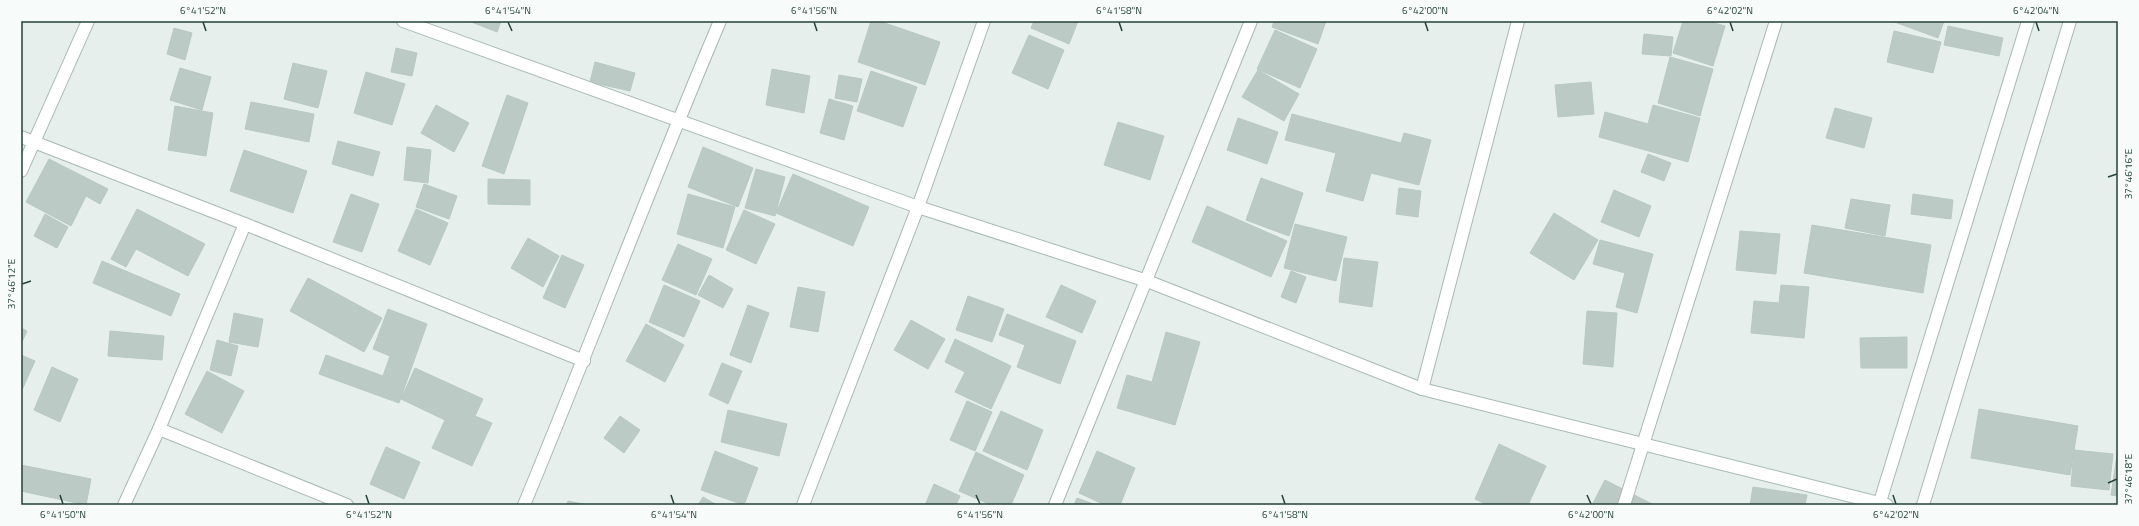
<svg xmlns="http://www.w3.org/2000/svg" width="2139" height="526" viewBox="0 0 2139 526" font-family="'Titillium Web',sans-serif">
<rect width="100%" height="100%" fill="#e6efeb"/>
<g fill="#bbcac4" stroke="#b8c9c2">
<polygon points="469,21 501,21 497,32"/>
<polygon points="871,21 879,21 940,42 925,85 858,62"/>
<polygon points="1034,21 1078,21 1069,44 1031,28"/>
<polygon points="1274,21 1326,21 1318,44 1272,27"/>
<polygon points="1683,21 1707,21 1725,26 1713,66 1673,53"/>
<polygon points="1892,21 1944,21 1938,38"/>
<polygon points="1948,26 2003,38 1999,56 1944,45"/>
<polygon points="174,28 192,33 185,60 167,54"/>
<polygon points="1275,30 1317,49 1300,88 1257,69"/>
<polygon points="1894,31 1941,42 1933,73 1887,62"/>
<polygon points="1644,34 1673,37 1671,56 1642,54"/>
<polygon points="1029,35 1064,50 1048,89 1012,73"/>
<polygon points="396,48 417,53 412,76 391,72"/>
<polygon points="1670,57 1713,69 1700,116 1658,103"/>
<polygon points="595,62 635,73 630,91 590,82"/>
<polygon points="293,63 327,71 318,108 284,99"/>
<polygon points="180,68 211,77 202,110 170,100"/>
<polygon points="772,69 810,76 804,113 766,105"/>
<polygon points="1258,70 1299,94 1284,121 1242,97"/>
<polygon points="871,71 917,87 903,127 857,111"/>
<polygon points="366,72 405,84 392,125 354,113"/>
<polygon points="839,75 862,79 857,102 835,98"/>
<polygon points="1591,82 1594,114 1558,117 1555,85"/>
<polygon points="507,95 528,103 504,174 482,166"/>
<polygon points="829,99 853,106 844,140 820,133"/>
<polygon points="251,102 314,114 309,142 245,129"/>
<polygon points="436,105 469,123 454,152 421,133"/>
<polygon points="1653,105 1700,118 1688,162 1599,137 1605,112 1648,124"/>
<polygon points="175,106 213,113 206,156 168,150"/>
<polygon points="1835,108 1872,118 1864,148 1826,138"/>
<polygon points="1292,114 1401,143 1404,133 1431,140 1419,185 1371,173 1363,201 1326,191 1336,153 1285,140"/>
<polygon points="1238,118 1278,132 1267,164 1227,150"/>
<polygon points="1118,122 1164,136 1150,180 1104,165"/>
<polygon points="338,141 380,152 373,176 332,164"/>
<polygon points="407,147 431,150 428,183 404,180"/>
<polygon points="703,147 753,168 738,207 688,187"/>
<polygon points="244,150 307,171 293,213 230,191"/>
<polygon points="1648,154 1671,163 1664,181 1641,172"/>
<polygon points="49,159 108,189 100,204 86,196 71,226 26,202"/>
<polygon points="756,169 785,177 775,216 745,208"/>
<polygon points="793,174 869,207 853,246 776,213"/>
<polygon points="1261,178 1303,193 1289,236 1246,220"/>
<polygon points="488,179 530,180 530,205 488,204"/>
<polygon points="424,184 457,196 449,219 416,207"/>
<polygon points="1399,188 1421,191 1418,217 1396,214"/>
<polygon points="1614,190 1651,206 1639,237 1601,222"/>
<polygon points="351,194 379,204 362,252 333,242"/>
<polygon points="688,194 735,207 723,248 677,234"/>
<polygon points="1913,194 1953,200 1951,219 1911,214"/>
<polygon points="1851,199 1890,205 1885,236 1845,228"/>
<polygon points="1207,206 1287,241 1271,277 1192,242"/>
<polygon points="137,209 205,244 188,276 136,249 126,267 111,259"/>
<polygon points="416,209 448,223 430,265 398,251"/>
<polygon points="744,210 775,224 756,264 726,250"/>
<polygon points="1554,213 1598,240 1574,280 1530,253"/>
<polygon points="45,214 68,227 57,248 34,236"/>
<polygon points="1295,224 1347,237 1336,281 1284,268"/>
<polygon points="1812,225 1931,245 1923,293 1804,273"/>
<polygon points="1740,231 1780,234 1776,274 1736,270"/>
<polygon points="528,238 559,256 543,287 511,268"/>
<polygon points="1600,240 1653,254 1637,313 1616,307 1625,273 1593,264"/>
<polygon points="678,244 712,259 696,295 662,280"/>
<polygon points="562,255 584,265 565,308 543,298"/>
<polygon points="1344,258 1378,262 1372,307 1339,302"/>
<polygon points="102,261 180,294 171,316 93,283"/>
<polygon points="1291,271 1306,277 1296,303 1281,297"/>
<polygon points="709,275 733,289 723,308 698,295"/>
<polygon points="308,278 382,318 364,352 290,311"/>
<polygon points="664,285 700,301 684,337 649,322"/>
<polygon points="1061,285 1096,301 1082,333 1046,317"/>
<polygon points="1781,285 1809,287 1804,338 1751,333 1754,301 1779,303"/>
<polygon points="798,287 825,292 818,332 790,327"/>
<polygon points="968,296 1004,309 992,342 956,330"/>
<polygon points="748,305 769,313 751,363 730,355"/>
<polygon points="388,309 427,324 399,403 319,374 326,355 383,376 390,356 373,349"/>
<polygon points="1587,311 1617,313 1613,367 1583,364"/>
<polygon points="234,313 263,319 258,347 229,342"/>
<polygon points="1007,314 1076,341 1060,384 1017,367 1025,345 999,335"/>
<polygon points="911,320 945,339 928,369 894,350"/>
<polygon points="646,324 684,345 665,382 626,361"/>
<polygon points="21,328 27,331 21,344"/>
<polygon points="110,331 164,336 162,360 108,356"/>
<polygon points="1166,332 1200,342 1175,425 1117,408 1127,375 1152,382"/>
<polygon points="1907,337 1907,368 1861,368 1860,338"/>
<polygon points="955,339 1011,366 991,409 955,392 965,372 945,362"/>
<polygon points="217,340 238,346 231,376 210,370"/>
<polygon points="21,355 35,361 21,392"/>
<polygon points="722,363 742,371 728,404 709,395"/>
<polygon points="52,367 78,379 60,422 34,410"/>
<polygon points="415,368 483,399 475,416 492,423 472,466 432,448 445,420 401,399"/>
<polygon points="207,371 244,391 222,433 185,414"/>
<polygon points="967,401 992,412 975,451 950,440"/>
<polygon points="1979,409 2078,426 2070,475 1971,458"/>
<polygon points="728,410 787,424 779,456 721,442"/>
<polygon points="1001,411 1043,430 1027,470 983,451"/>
<polygon points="620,416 640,430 624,453 604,438"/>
<polygon points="1499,444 1546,466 1528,505 1488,505 1475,499"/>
<polygon points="386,447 420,462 404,499 370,484"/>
<polygon points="2118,448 2118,496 2111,495"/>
<polygon points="2074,450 2113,454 2109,490 2071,486"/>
<polygon points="715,451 758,468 744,505 701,490"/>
<polygon points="1097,451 1135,468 1120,505 1105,505 1079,493"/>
<polygon points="976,452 1024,475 1011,505 991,505 959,491"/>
<polygon points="21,465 91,479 86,505 21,491"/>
<polygon points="1605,480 1652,504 1652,505 1592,505"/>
<polygon points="934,484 960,496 956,505 925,505"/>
<polygon points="1753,487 1807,495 1805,505 1750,505"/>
<polygon points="703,497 717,505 698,505"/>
<polygon points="1077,498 1096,505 1074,505"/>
<polygon points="568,501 588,505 567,505"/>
</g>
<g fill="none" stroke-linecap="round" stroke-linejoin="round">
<defs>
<g id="minor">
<polyline points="403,21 918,207 1147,281 1422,389 1887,505"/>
<polyline points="21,137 245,224 584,361"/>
<polyline points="21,171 88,21"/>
<polyline points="1422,389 1518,21"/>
<polyline points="159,429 347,505"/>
<polyline points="124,505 159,429 245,224"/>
<path d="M524,505C591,344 652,181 720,21"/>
<polyline points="803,505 918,207 984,21"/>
<polyline points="1055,505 1251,21"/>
<polyline points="1624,505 1776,21"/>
</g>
<g id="tertiary">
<polyline points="1879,505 2028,21"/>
<polyline points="1923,505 2070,21"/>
</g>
</defs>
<use href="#minor" stroke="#a8b8b2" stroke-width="14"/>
<use href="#tertiary" stroke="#a8b8b2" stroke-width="14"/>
<use href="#minor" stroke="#fff" stroke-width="12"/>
<use href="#tertiary" stroke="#fff" stroke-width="12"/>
</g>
<path fill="none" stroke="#24423a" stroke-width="1.5" d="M203,22L206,31M508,22L512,31M814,22L817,31M1119,22L1122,31M1425,22L1428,31M1730,22L1733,31M2036,22L2039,31M2108,177L2117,174M22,284L31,281M2108,483L2117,479M60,495L63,504M366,495L369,504M671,495L674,504M976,495L980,504M1282,495L1285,504M1587,495L1591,504M1893,495L1896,504"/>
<rect width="2139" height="526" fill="none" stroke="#f7fbf9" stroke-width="44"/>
<rect x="22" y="22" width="2095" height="482" fill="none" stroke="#24423a" stroke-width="1.5"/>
<g font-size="10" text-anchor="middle" fill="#24423a">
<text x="203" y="14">6°41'52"N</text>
<text x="508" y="14">6°41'54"N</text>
<text x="814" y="14">6°41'56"N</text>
<text x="1119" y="14">6°41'58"N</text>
<text x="1425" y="14">6°42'00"N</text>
<text x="1730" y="14">6°42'02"N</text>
<text x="2036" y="14">6°42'04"N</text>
<text transform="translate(2128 174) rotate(-90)" y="4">37°46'16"E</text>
<text transform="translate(11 284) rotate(-90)" y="4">37°46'12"E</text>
<text transform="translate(2128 479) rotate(-90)" y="4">37°46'18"E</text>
<text x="63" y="518">6°41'50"N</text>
<text x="369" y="518">6°41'52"N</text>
<text x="674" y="518">6°41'54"N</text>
<text x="980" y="518">6°41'56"N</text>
<text x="1285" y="518">6°41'58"N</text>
<text x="1591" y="518">6°42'00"N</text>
<text x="1896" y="518">6°42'02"N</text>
</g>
</svg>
